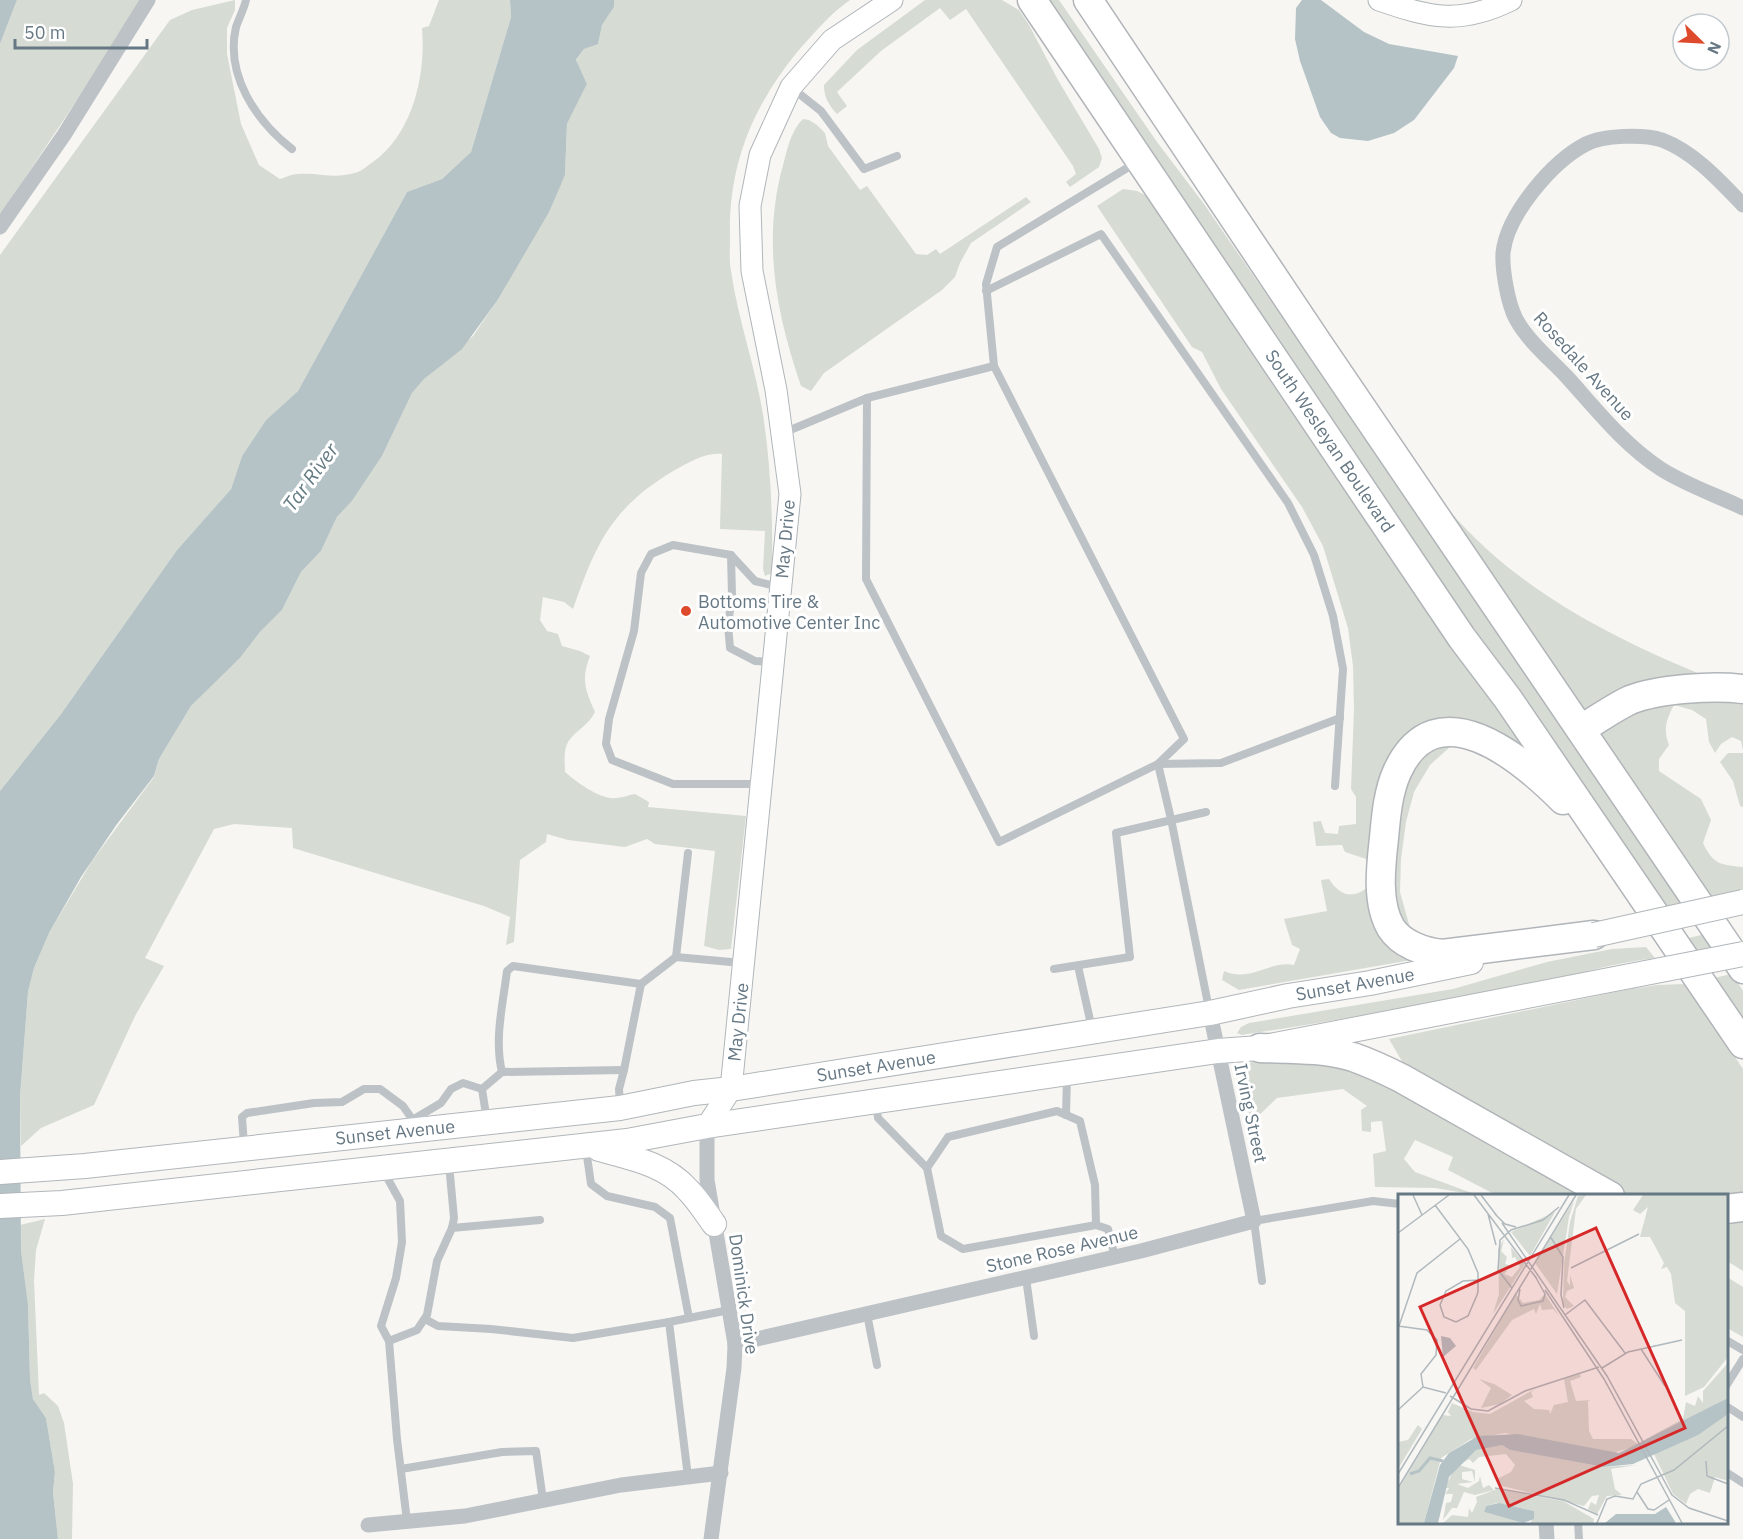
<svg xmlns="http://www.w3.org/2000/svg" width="1743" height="1539" viewBox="0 0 1743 1539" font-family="'IBM Plex Sans',sans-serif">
<rect width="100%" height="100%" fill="#f7f6f3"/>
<g fill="#d6dbd3">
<polygon points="17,0 144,0 0,215 0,44"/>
<path d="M235,0V10L227,28V54L241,124L259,165L280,179C286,177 292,174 298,174C320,172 333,180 358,172C363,170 368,165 373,162C413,133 426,75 422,28L429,26L439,0H510L511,17L471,152L442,179L407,192L298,391L266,420L242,456L231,489L177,550L61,714L0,791V255L170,20L192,10Z"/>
<path d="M614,0H850C830,14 814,33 798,51C752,107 728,166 730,239C730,250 729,261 731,271C738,319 755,366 763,414C771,467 773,520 772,573L765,576L763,569L765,531L720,529L722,454C706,452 689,462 675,470C612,507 596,543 573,609L564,602L543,597L540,620L547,631L558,634L562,646L580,651L590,656C581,679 585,690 595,712C589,725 575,731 568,742C563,751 565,763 565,772C576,782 601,800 616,798C622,798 628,795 635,794L649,802L648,807L746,816L731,949L719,950L704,946L715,851L655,844L647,839L625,847L568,840L547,834L546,842L520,860L514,942L506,945L510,917L484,906L293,848L292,828L234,824L214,829L145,958L164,966L135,1016L94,1105L41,1128L21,1146L20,1097L28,992L34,968L49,933L92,861L154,777L159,759L191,706L240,658L260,632L282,610L301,572L321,551L337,517L352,501L382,456L412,393L424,379L473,336L497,301L537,230L565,175L567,124L587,84L576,61L584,49L598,43L602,25L614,7Z"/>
<path d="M925,0H1002L1019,10L1029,25L1058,80L1099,149L1102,158L1099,167L1070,187L1066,182L1076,174L1073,166L966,9L950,20L940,8L881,51L837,92L847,106L837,114C828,104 824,97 824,85L857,50Z"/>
<polygon points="1043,0 1059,0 1157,142 1204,204 1688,907 1665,914"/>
<path d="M803,119L809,120L817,125L825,133L828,146L860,190L867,186L916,254L927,255L936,249L940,254L1026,197L1031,202L971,243L960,263L955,277L942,290L824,373L811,391L801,386C776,313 762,241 783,165C787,150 791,130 803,119Z"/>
<path d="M1123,189L1137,191L1147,196L1520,743L1507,740L1451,746L1430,765L1414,792L1406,822L1401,859L1400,892L1409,924L1417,941L1429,957L1239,990L1222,980L1224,971C1250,983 1270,960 1294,965L1300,949L1292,945L1284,919L1327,911L1321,880L1329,879C1340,896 1353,900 1369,886L1370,870L1366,859L1345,852L1342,845L1316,846L1313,822L1321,821L1325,833L1338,834L1339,826L1356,824V797L1351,789L1354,709L1353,666L1348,628L1323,546L1302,507L1221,389L1202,352L1192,347L1097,206Z"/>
<path d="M1449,510C1524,599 1637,650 1743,691V750L1741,741L1732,737L1721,744L1715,753L1709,742L1706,719L1692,710L1674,705C1666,720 1663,729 1669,745L1659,759V771L1701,799L1711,820L1703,843C1713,864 1720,865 1743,867V894L1711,902L1444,512Z"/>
<polygon points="1728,753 1743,753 1743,807 1740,806 1733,781 1720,762"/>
<polygon points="1705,934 1715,948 1691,954 1681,940"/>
<path d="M1646,947L1655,958C1613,963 1575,975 1534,984C1437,1003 1340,1020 1242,1035L1237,1033L1241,1027L1249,1023L1453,989L1547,962L1612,949Z"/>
<polygon points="1732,974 1743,991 1743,1030 1709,979"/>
<polygon points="1686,984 1743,1069 1743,1271 1727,1261 1726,1196 1615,1195 1410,1075 1389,1039 1625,990 1657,985"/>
<path d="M1294,1054L1388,1081L1589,1195H1496L1448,1170L1453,1157L1415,1140L1404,1159L1415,1172L1477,1195L1435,1188L1375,1187L1373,1154L1386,1151L1382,1121L1371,1122V1132L1362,1131L1361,1110L1367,1106L1343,1089L1277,1098L1251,1123C1247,1103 1234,1067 1260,1056C1269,1053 1284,1055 1294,1054Z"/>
<polygon points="45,1219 36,1250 34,1281 39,1395 44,1393 58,1406 64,1423 73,1484 72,1539 58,1539 53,1492 55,1472 46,1418 33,1399 30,1379 28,1304 21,1250 20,1225"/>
<polygon points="1727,1277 1743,1287 1743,1337 1727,1328"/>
</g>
<g fill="#b5c3c6">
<polygon points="0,0 17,0 0,44"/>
<polygon points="510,0 614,0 614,7 602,25 598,44 584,49 576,60 587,84 567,124 565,175 549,212 497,301 462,349 424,379 412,393 382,456 352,501 337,517 321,551 301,572 282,610 260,632 240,658 191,706 159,759 154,776 117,824 81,877 49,933 34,968 28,992 20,1097 21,1250 28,1304 30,1379 33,1399 46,1418 55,1472 53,1492 58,1539 0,1539 0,791 61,714 177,550 231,489 242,456 266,420 298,391 407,192 442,179 471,152 511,17"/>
<polygon points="1302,0 1321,0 1364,32 1389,44 1458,56 1454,68 1414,120 1394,133 1368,141 1340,138 1331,133 1320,117 1300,61 1295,39 1296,8"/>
</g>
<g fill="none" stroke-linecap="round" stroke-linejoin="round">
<defs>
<g id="secondary">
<path d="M1379,0C1431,18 1460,25 1511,0"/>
<polyline points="707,1126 731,1089 790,494 776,390 752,271 750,206 760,155 791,87 832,40 892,0"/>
</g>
<g id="primary">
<path d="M599,1149C632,1158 665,1164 688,1190C698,1200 706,1213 714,1224"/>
<polyline points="0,1172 85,1166 620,1108 694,1093 731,1089 1210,1013 1288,996 1370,983 1471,962"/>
<polyline points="0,1206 62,1203 627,1141 707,1126 1218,1051 1260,1048 1630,976"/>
</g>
<g id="highway">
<polyline points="1032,0 1462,638 1508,699 1743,1044"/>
<polyline points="1088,0 1317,342 1743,969"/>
<path d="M1581,729C1597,720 1613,708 1630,700C1658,689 1713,685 1743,689"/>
<path d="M1563,800C1522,759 1436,686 1397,772C1388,792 1386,816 1384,838C1381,865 1376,903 1391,928C1401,944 1424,952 1442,954L1594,935"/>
<path d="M1260,1048C1291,1049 1324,1048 1353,1057C1370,1063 1385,1070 1401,1078L1610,1196"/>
<polyline points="1726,1209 1743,1207"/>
</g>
</defs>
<use href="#secondary" stroke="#b0b6ba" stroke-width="23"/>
<use href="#primary" stroke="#b1b6ba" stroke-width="26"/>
<use href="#highway" stroke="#b1b5b9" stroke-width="31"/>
<g stroke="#bdc2c6" stroke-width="8">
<path d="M246,0C244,9 239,18 236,27C225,75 256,121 292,149"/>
<polyline points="792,88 821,111 864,169 897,156"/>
<polyline points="1137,162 997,247 986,284 994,366 1184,739 1158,764 1171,819 1209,1009"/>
<polyline points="986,291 1101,234 1288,503 1314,555 1333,616 1343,669 1335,786"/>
<polyline points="867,398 866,579 999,842 1158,764 1221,763 1340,718"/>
<polyline points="783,433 867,398 994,366"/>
<polyline points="731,555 732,596 728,625 730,648 755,661 772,662"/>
<polyline points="760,784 673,784 612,760 606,744 609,719 634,631 641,573 651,554 673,545 731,555 755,581 779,587"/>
<polyline points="676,957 688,853"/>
<polyline points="1078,966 1092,1029"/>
<polyline points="1054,969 1130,957 1116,833 1206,812"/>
<path d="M502,1072C494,1039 503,1004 507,971L513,966L641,984"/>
<polyline points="620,1105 619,1089 624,1070 641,984 676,957 742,963"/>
<polyline points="876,1105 878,1118 927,1168 941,1236 963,1249 1096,1225 1108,1229 1115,1257"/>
<polyline points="1066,1115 1067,1077"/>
<polyline points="414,1119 441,1103 451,1089 463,1083 482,1089"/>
<polyline points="487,1121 482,1089 502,1072 624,1070"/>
<polyline points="244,1145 242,1117 247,1113 314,1103 342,1102 364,1089 380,1089 403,1106 417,1126"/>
<polyline points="586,1149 591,1184 607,1196 655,1207 670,1218 689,1318"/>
<polyline points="927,1168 948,1137 1057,1111 1080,1121 1095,1185 1096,1225"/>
<polyline points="384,1172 400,1201 402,1242 396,1278 381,1326 389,1341 417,1330 427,1315 437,1261 452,1228 454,1218 449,1164"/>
<polyline points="452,1228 540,1220"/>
<polyline points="1026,1278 1034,1336"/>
<polyline points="1262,1281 1254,1221 1373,1201 1400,1204"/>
<polyline points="867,1314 877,1365"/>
<polyline points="425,1319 438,1326 491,1329 573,1338 669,1322 688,1477"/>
<polyline points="669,1322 729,1310"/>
<polyline points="1726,1340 1743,1350"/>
<polyline points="389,1341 397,1439 407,1521"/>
<polyline points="1726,1386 1743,1359"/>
<polyline points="1726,1406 1743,1417"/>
<polyline points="401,1469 502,1452 536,1451 543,1500"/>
<polyline points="1726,1472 1743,1483"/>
<polyline points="1578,1522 1579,1539"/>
</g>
<g stroke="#bdc2c6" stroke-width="15">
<path d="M1743,205C1720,181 1694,152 1662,140C1644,134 1603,135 1586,144C1553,161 1507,214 1503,253C1502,270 1508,304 1516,319C1528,341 1550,359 1567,377C1596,409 1624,445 1661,469C1686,485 1716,495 1743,508"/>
<polyline points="0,227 64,135 148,0"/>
<polyline points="707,1126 707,1180 735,1344 734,1368 711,1539"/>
<polyline points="735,1344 1141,1251 1254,1221 1210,1013"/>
<polyline points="1546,1522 1547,1539"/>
<polyline points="368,1525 465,1516 621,1485 721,1473"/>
</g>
<use href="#secondary" stroke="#fff" stroke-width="21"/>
<use href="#primary" stroke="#fff" stroke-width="24"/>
<use href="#highway" stroke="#fff" stroke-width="28"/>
<defs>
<g id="primary-bridge">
<polyline points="1594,935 1743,902"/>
<polyline points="1630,976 1743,954"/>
</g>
</defs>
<use href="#primary-bridge" stroke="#b1b6ba" stroke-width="26" stroke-linecap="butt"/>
<use href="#primary-bridge" stroke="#fff" stroke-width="24"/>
</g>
<circle fill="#de4a2c" stroke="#fff" stroke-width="2" cx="686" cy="611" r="6"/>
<g text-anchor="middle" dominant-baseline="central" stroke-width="6" stroke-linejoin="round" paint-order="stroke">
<g font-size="18" fill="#667884" stroke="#fff">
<text transform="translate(1584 366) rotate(48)">Rosedale Avenue</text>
<text transform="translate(1330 441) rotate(56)">South Wesleyan Boulevard</text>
<text transform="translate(785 539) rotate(-85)">May Drive</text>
<text transform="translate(1355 984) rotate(-10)">Sunset Avenue</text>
<text transform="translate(738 1022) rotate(-84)">May Drive</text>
<text transform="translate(876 1066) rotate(-9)">Sunset Avenue</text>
<text transform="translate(1251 1113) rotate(78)">Irving Street</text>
<text transform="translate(395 1132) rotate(-6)">Sunset Avenue</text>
<text transform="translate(1062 1249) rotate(-13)">Stone Rose Avenue</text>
<text transform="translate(744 1294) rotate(82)">Dominick Drive</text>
</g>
<g font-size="18" fill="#667884" stroke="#fff" text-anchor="start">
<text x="698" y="601">Bottoms Tire &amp;<tspan x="698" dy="21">Automotive Center Inc</tspan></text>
</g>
<g font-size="20" font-style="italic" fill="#627a80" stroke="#fff">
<text transform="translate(310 477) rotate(-54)">Tar River</text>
</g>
</g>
<g transform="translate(1398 1194)">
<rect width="330" height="330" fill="#f7f6f3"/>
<path d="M188,1L178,15L169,87L172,92V81L176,94L169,97L167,103L176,112L169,115L165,110L166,70L172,28L180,2ZM245,1H330V163L306,193L287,202V117L277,109L273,80L269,73L263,75L266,69L252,43H242L250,13L242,20L235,16ZM176,7L171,23L159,100L137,69ZM157,18L132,62L113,38ZM106,45L103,57L109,63L107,70L114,72L107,75L109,77L106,80L114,83L122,73L117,63L114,64L113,53L127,70L95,120L101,100L100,55ZM118,100L125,109L141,106L147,100L161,122L155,115L144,116L142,110L138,120L136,115L114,126L78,176L75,174ZM330,169V204L250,248L248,245L285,225L288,208L297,212L300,202L305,209V197ZM182,180L183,183L172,187L178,207L193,206L190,207L191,237L195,245H233L241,251L215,259L107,239L73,245L43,264L26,329H0V296L45,221L53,222L50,218L54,209L75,218L92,220L137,195L133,198L135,203L126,207L136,215L151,216L152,220L156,211L170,208L166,185ZM81,185L96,190L114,201L102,210L83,214L93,194ZM330,220V287L317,283L312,299L300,295L292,300L288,310L275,300L256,260ZM20,231L24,235L0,275V248L10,246ZM104,251L112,256L206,273L239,271L213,275L217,295L224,301L209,302L199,320L190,315L193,308L198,311L201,301L194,302L186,312L104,292L99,285L113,278L117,271L108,260L81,263L75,269L71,265L61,271L77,276V288L74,277L64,278V285L75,288L59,290L70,294L81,287L82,282L85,294L91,291L96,296L77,301L66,298L59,314H54L45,326L48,309L53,308L55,300H47L51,294H47L56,275L78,255ZM99,295L165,307L196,325L195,329H133L136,317L99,309L88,312L86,318L125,329H45L54,321L70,323L71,314L74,319L79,308L78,303Z" fill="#d6dbd3"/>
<path d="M43,142L52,144L58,152L45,163ZM330,204V220L300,241L235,270L206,273L112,256L104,251L78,256L51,283L40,329H26L42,271L51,259L80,242L120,240L221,259ZM101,309L136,317V325L125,329L86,318L88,312ZM268,313L278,329H207L218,320H257Z" fill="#b5c3c6"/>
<path fill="none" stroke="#b5c3c6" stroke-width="3" d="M12,280L21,277L32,264L45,267"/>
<path fill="none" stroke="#b0b9bd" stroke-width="1.5" d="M15,1L24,21M76,1L139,85M83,1L99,22M37,11L70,55L80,79V98L79,101L70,122L58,128L46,123L42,111L48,97L65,87L80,86M90,20L98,51M97,20L107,30L118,33M104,29L209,182L274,301L291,314L330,327M0,39L51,1M152,42L165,63L163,101L166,114M173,74L241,40M114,94L100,76L102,46L113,36L145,26L161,13M122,95L120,106L123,112L145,107L147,100L137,82M147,96L206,185L284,329M167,121L187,106L227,159M0,132L29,136L39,146L38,161L23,180L25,193M1,132L19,79L62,45M243,155L267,192M204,174L230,158L284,146M52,202L73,215L90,217L127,197L201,173M0,216L25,193L48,199M308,267L309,282L330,290M0,280L171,1M0,294L178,1M97,294L166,306L200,321M239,298L250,315L256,316L271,306M199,329L209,305L217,302L235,305L243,290L276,276L330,232"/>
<path fill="#d62828" fill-opacity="0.15" stroke="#d62828" stroke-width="3" d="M198,34L287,234L111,312L22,113Z"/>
<rect width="330" height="330" fill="none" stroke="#667884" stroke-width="3"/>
</g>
<g transform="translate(1701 42) rotate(114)"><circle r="28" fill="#ffffff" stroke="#c2c9ce" stroke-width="1.5"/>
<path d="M0-4.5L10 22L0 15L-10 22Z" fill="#de4a2c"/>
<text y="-9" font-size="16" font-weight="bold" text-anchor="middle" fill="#667884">N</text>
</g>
<path d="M15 39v9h132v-9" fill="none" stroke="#667884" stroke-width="3"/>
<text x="24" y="39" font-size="18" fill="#667884" stroke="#ffffff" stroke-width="4.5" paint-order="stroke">50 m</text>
</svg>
